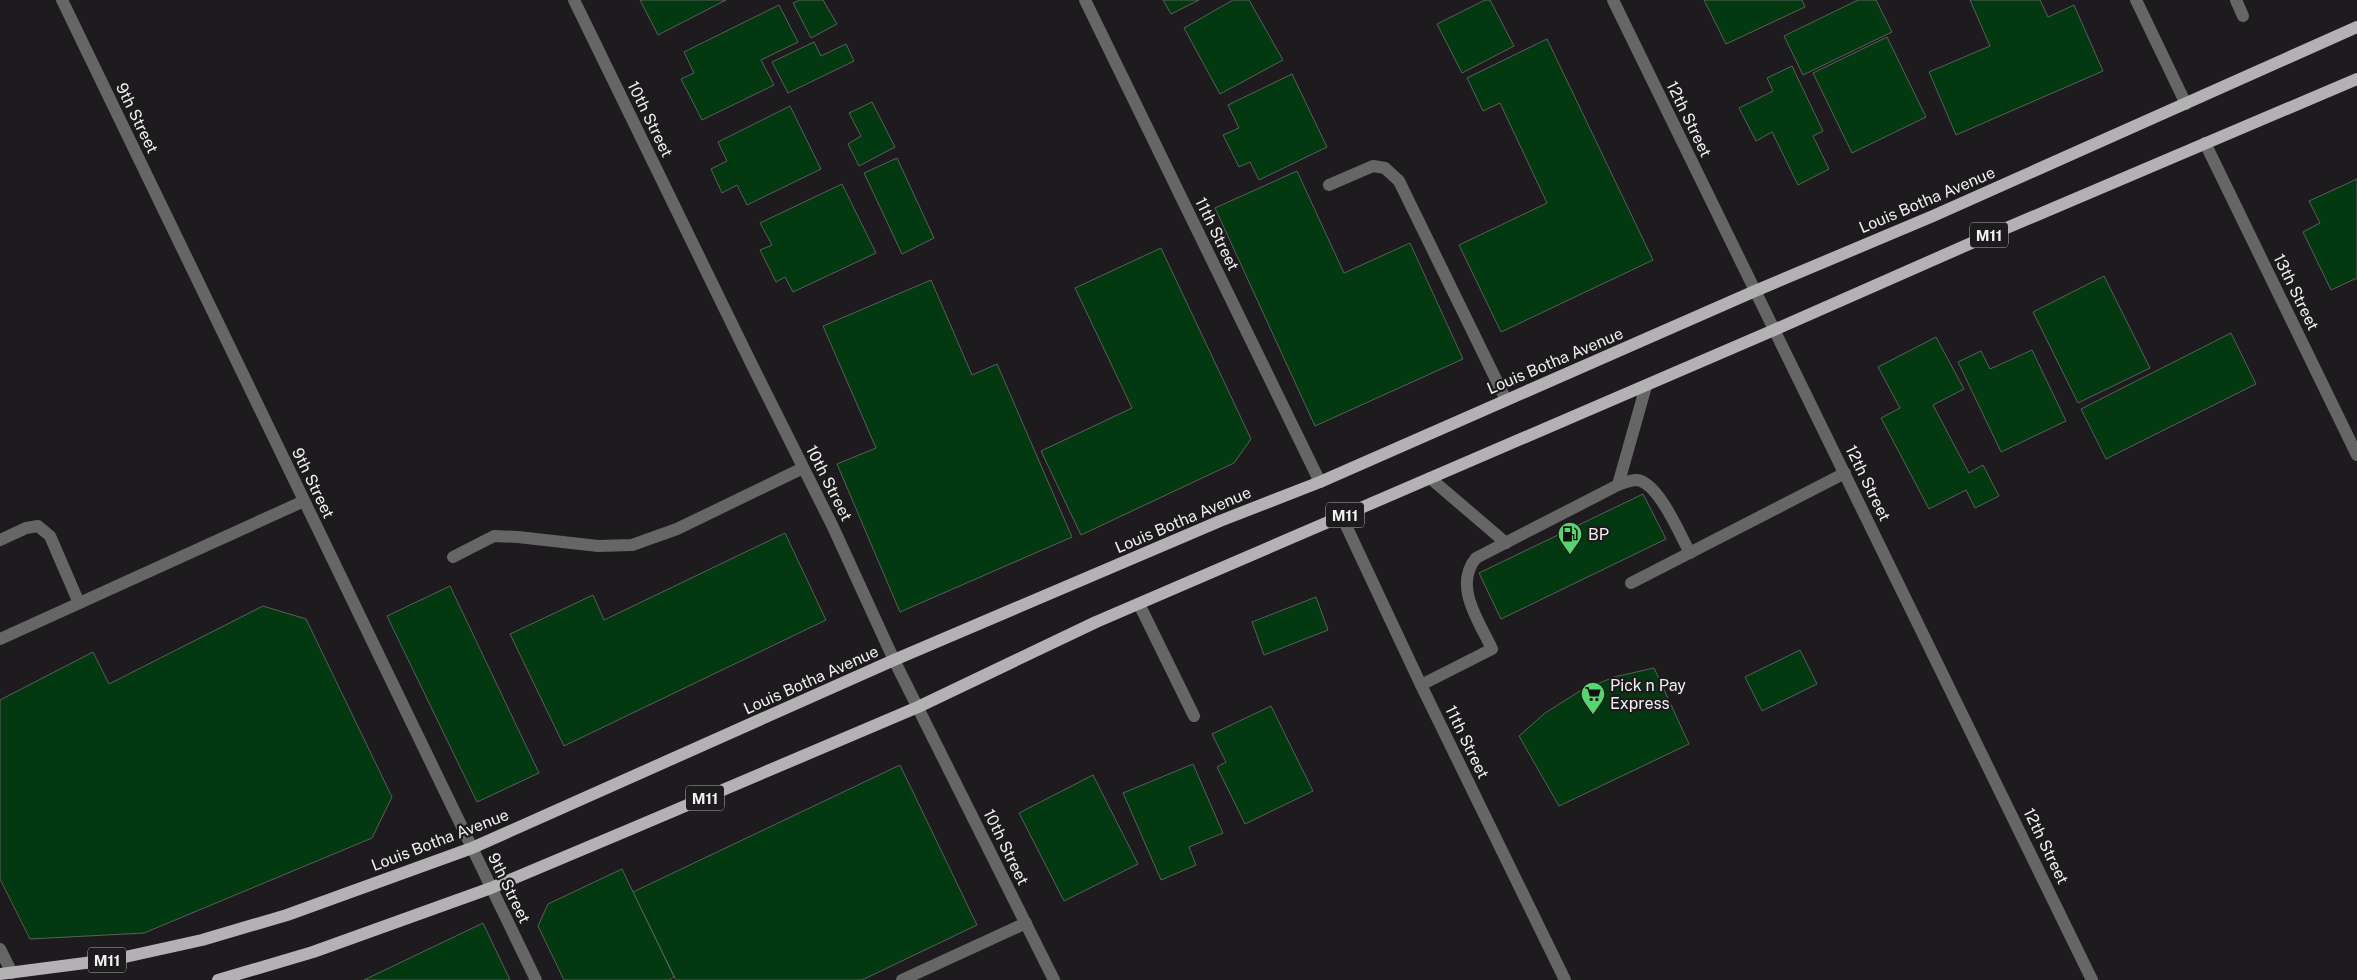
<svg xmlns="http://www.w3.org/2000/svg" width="2357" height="980" viewBox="0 0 2357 980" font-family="'Public Sans',sans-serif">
<rect width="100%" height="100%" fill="#1d1b1d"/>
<g fill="#023911" stroke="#5c5e5c">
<polygon points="640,0 726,0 658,35"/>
<polygon points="800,0 823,0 837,24 811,38 793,3"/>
<polygon points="1163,0 1199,0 1171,14"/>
<polygon points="1233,0 1249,0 1283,60 1220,94 1184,28"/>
<polygon points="1485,0 1490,0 1514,46 1462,73 1437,24"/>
<polygon points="1704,0 1802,0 1805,7 1726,44"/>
<polygon points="1858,0 1876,0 1892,32 1803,75 1784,36"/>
<polygon points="1970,0 2040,0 2048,17 2074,5 2103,71 1956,135 1929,72 1990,46"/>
<polygon points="779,5 798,42 761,60 774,85 702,120 681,79 694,73 684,52"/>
<polygon points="1887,37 1926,117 1852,153 1813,73"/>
<polygon points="1547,39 1653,260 1501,332 1459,245 1547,203 1500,103 1483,111 1467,78"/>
<polygon points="814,42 821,56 846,44 854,61 788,93 772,62"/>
<polygon points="1792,66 1823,131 1813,136 1829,169 1798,185 1772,132 1756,141 1739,108 1773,91 1767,78"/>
<polygon points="1292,74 1327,147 1259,180 1250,162 1239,167 1223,135 1239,128 1228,105"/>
<polygon points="872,102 895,147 859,166 848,144 861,136 849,113"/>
<polygon points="790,106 821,169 747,205 737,185 722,193 711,169 727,161 718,142"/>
<polygon points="897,158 934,238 902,254 864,173"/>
<polygon points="1297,171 1344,273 1410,243 1463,359 1315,426 1215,208"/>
<polygon points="2357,179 2357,278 2331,290 2303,232 2320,223 2309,201"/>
<polygon points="842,184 876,253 793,292 785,277 776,282 760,250 772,245 760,223"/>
<polygon points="1161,248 1251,439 1234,463 1081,535 1041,451 1132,408 1075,288"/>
<polygon points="2104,276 2150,368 2078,403 2033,312"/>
<polygon points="931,280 972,375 997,364 1072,537 900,612 837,464 876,448 823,326"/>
<polygon points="2231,333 2256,384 2106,459 2081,409"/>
<polygon points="1936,337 1964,389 1933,405 1969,473 1983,465 1999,496 1975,508 1966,490 1929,509 1881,418 1900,408 1878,367"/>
<polygon points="2032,350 2066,421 2001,452 1958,362 1981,351 1990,369"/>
<polygon points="1643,494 1666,539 1501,619 1479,573"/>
<polygon points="785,533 826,620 564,746 510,634 593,595 604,620"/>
<polygon points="450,586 539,773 477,802 387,616"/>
<polygon points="1316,597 1328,630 1264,655 1252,622"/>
<polygon points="263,606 306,619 392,797 372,838 144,933 30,939 0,879 0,700 93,652 109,684"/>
<polygon points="1800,650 1817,684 1762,711 1745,677"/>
<polygon points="1654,668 1689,744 1559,806 1519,736 1545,713 1580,691 1614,677"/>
<polygon points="1271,706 1313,791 1245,824 1217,767 1226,762 1212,734"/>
<polygon points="1193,764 1223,833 1189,847 1196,865 1161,880 1123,793"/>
<polygon points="900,765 977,925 862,980 676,980 633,892"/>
<polygon points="1093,775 1138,864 1064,901 1019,813"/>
<polygon points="622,869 674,977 669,980 564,980 538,926 548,904"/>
<polygon points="483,923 510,980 364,980"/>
</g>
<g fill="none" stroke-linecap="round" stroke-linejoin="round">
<g stroke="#676667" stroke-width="12">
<polyline points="2236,0 2243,16"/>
<polyline points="1329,185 1373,166 1385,168 1399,181 1506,400"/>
<polyline points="1430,478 1506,543"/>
<polyline points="1618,485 1646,386"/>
<polyline points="0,540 26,528 38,526 50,536 79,603"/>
<polyline points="453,557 494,536 518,537 598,546 632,545 677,529 803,468"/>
<polyline points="1631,583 1845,473"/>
<polyline points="1139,604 1194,716"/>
<polyline points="0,639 304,501"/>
<path d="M1421,685L1492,649C1479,621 1453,586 1476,558L1618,485C1623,483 1632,480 1637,480C1659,483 1680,535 1690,553"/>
<polyline points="902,980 1026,923"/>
</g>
<g stroke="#676667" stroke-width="12">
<polyline points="62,0 536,980"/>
<polyline points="574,0 751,363 833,527 894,660 1054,980"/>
<polyline points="1085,0 1320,482"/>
<polyline points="1613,0 2092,980"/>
<polyline points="2136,0 2186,104"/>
<polyline points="2205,143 2357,455"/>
<polyline points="1342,517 1421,685 1565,980"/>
<polyline points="0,949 12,973"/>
</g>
<g stroke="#b4b1b4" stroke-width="12">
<polyline points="0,974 116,959 202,940 287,915 472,848 894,660 1220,521 1320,482 1755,291 1933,216 2357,27"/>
<polyline points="218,980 313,952 491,888 631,829 918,707 1096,622 1774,330 1976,241 2357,79"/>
</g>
</g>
<defs>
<symbol id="fuel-pin" viewBox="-11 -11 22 30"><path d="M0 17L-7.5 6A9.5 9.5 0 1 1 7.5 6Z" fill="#57d570" stroke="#1d1b1d"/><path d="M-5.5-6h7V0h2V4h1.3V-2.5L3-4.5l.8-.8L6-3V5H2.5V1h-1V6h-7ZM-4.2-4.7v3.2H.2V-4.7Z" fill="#111"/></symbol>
<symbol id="supermarket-pin" viewBox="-11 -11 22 30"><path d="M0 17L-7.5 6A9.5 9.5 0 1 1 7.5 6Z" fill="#57d570" stroke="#1d1b1d"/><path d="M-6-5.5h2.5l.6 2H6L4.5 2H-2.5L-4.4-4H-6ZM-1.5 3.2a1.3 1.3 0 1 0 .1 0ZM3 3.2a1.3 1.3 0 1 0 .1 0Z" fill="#111"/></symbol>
</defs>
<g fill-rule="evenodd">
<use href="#fuel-pin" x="1556" y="520" width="28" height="38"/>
<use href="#supermarket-pin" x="1579" y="680" width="28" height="38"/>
</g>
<g text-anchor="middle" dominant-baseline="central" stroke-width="4.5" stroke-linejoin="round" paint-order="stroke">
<g fill="#1d1b1d" stroke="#b2b1b2" stroke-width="1">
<rect x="1970" y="222.5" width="38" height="25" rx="4"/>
<rect x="1326" y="502.5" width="38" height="25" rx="4"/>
<rect x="686" y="785.5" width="38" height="25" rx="4"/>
<rect x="88" y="947.5" width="38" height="25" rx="4"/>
</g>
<g font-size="15" font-weight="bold" fill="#f2f1f2">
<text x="1989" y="235">M11</text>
<text x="1345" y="515">M11</text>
<text x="705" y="798">M11</text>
<text x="107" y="960">M11</text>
</g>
<g font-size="16" fill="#f2f1f2" stroke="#1d1b1d">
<text transform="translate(137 118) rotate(64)">9th Street</text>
<text transform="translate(650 119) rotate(64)">10th Street</text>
<text transform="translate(1689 119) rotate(64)">12th Street</text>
<text transform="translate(1927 200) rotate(-23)">Louis Botha Avenue</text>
<text transform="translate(1217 234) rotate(64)">11th Street</text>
<text transform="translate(2296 292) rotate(64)">13th Street</text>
<text transform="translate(1555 361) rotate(-23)">Louis Botha Avenue</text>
<text transform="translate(313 483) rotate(64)">9th Street</text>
<text transform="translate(829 483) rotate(63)">10th Street</text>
<text transform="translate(1868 483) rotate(64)">12th Street</text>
<text transform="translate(1183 520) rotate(-23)">Louis Botha Avenue</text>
<text transform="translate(811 680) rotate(-24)">Louis Botha Avenue</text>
<text transform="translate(1467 742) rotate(64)">11th Street</text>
<text transform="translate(440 840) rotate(-21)">Louis Botha Avenue</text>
<text transform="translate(2046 846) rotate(64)">12th Street</text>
<text transform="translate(1006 847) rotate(64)">10th Street</text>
<text transform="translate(509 888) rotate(64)">9th Street</text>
</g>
<g font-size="16" fill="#f2f1f2" stroke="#1d1b1d" text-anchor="start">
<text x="1588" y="534">BP</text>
<text x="1610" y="685">Pick n Pay<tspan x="1610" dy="18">Express</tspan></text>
</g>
</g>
</svg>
